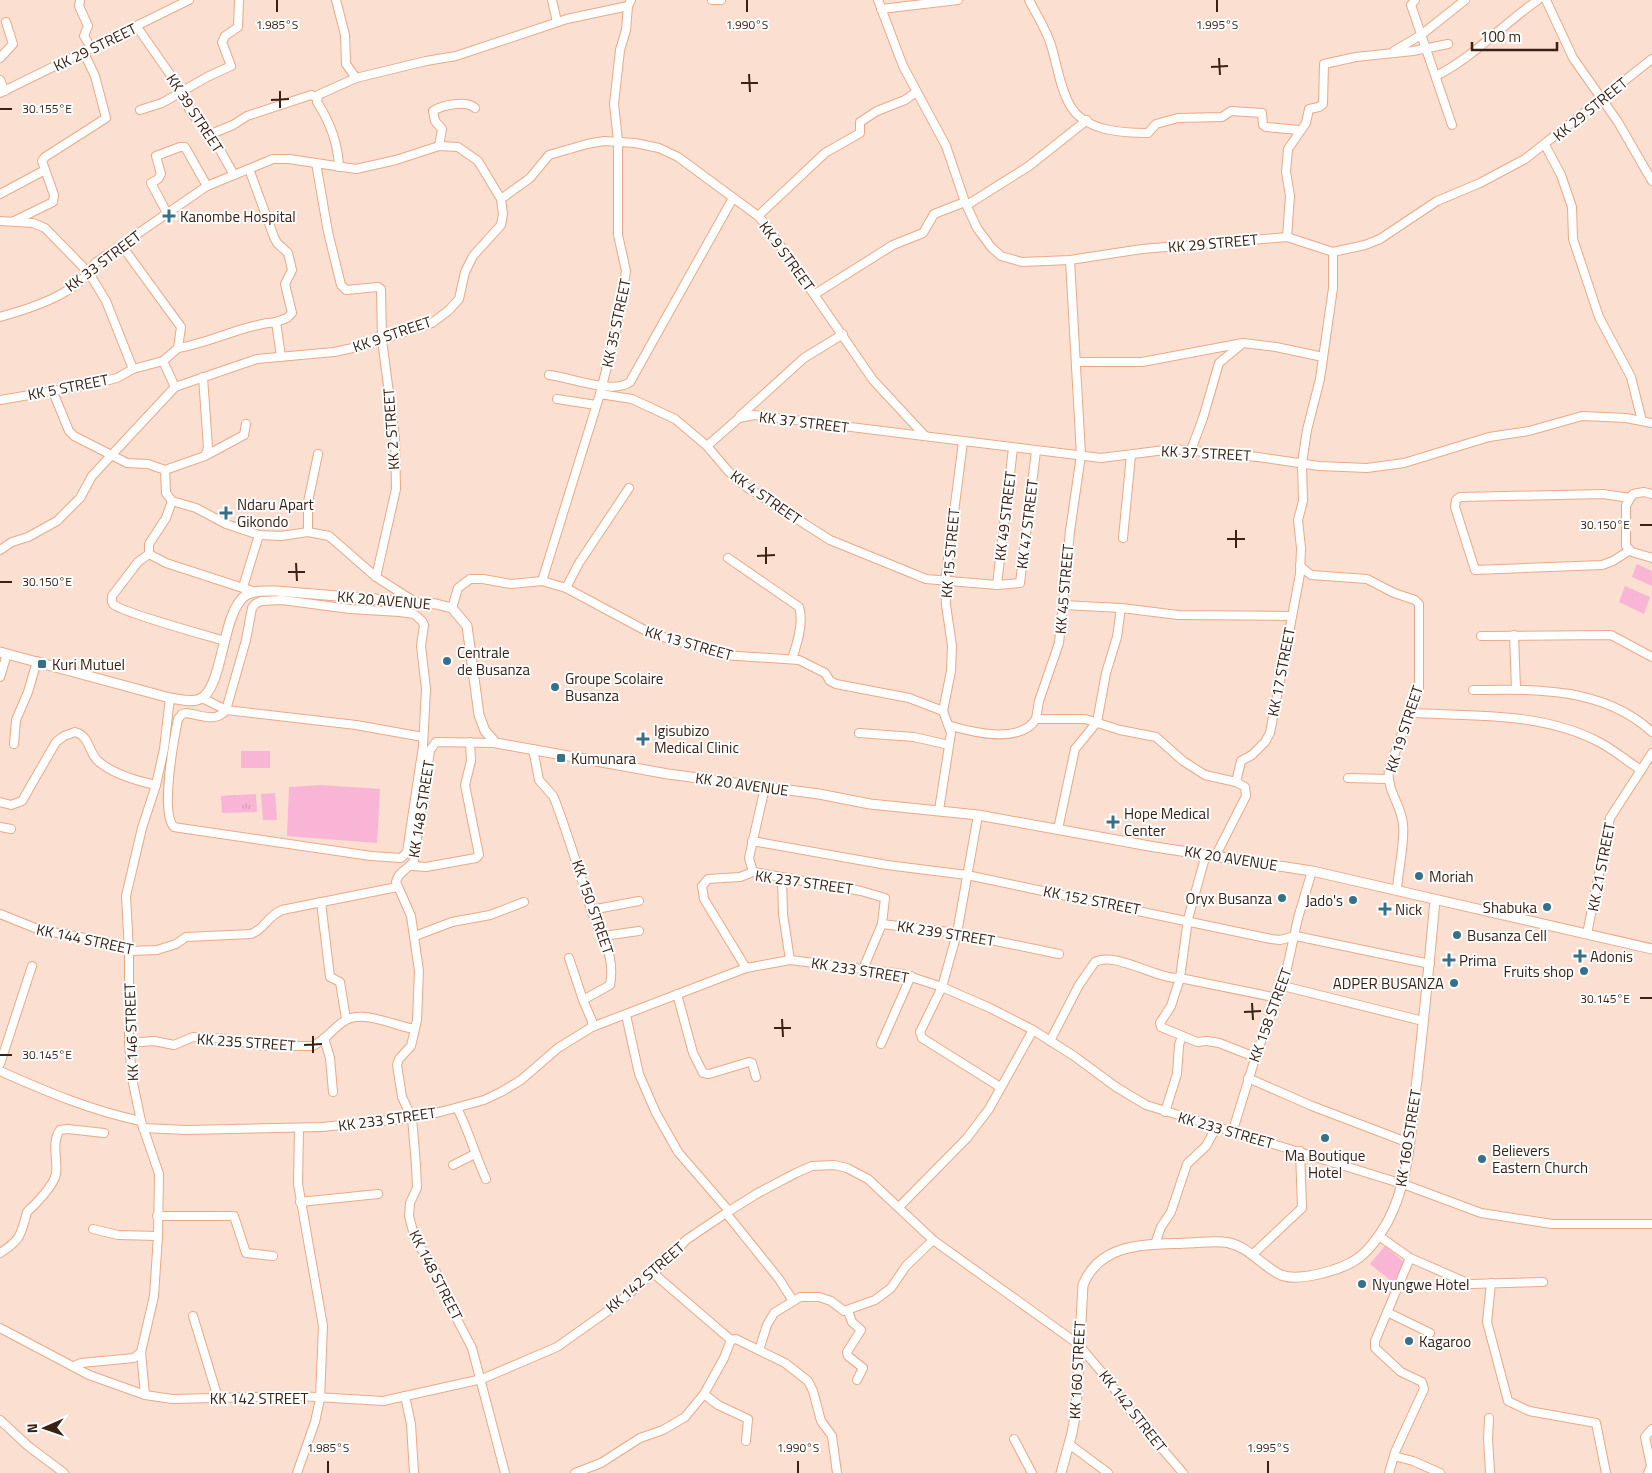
<svg xmlns="http://www.w3.org/2000/svg" width="1652" height="1473" viewBox="0 0 1652 1473" font-family="'Titillium Web',sans-serif">
<defs>
<pattern id="park-tufts" width="24" height="20" patternUnits="userSpaceOnUse" patternTransform="scale(1.25)"><rect width="24" height="20" fill="#f8b5d6"/><path d="M3 7l-1-3M5 7V3M7 7l1-3M15 17l-1-3M17 17v-4M19 17l1-3" fill="none" stroke="#d59bb7"/></pattern>
</defs>
<rect width="100%" height="100%" fill="#fbdfd1"/>
<g fill="#f8b5d6">
<polygon points="1637,564 1652,571 1652,586 1632,577"/>
<polygon points="1625,586 1650,597 1644,614 1619,602"/>
<rect x="241" y="751" width="29" height="17"/>
<polygon points="321,785 380,789 377,843 287,836 289,787"/>
<polygon points="275,793 277,820 263,820 261,794"/>
<polygon points="1385,1246 1404,1262 1395,1284 1370,1264"/>
</g>
<polygon fill="url(#park-tufts)" points="256,794 257,812 222,813 221,796"/>
<g fill="none" stroke-linecap="round" stroke-linejoin="round">
<defs>
<g id="minor">
<polyline points="80,0 79,6 88,26 84,36 92,49"/>
<polyline points="336,0 345,35 346,64 356,78"/>
<polyline points="552,0 557,22"/>
<polyline points="712,0 721,0"/>
<polyline points="878,0 903,66 946,146 965,202 977,228 991,247 1001,256 1022,262 1070,260 1142,249 1287,237 1333,252 1365,245 1380,239 1437,201 1480,183 1525,159 1652,59"/>
<path d="M1029,0C1036,14 1046,29 1051,45C1057,64 1060,89 1071,107C1086,131 1122,133 1148,133L1156,124L1178,118L1222,117L1231,111L1262,113L1263,125L1266,127L1299,130"/>
<polyline points="1415,0 1411,5 1452,125"/>
<polyline points="1546,0 1573,58 1618,122 1652,181"/>
<polyline points="881,9 958,0"/>
<polyline points="137,27 172,77 192,114 211,134 234,175"/>
<polyline points="1394,51 1421,35 1465,0"/>
<polyline points="0,58 13,44 6,22"/>
<path d="M1436,76C1474,57 1503,24 1538,0"/>
<polyline points="0,80 5,91"/>
<polyline points="0,93 189,0"/>
<polyline points="140,110 162,103 207,77 231,66 222,42 225,36 238,27 239,0"/>
<polyline points="211,134 233,125 247,116 311,95 316,97"/>
<polyline points="1545,145 1561,175 1572,207 1573,239 1599,317 1631,377 1642,421"/>
<path d="M439,146L442,129L435,121L433,111C442,105 466,100 475,108"/>
<polyline points="316,163 328,232 341,285 346,290 378,287 381,289 382,340 395,439 396,489 376,577"/>
<path d="M339,167C338,143 330,122 317,102L318,95L356,78L426,61L456,56L567,19L628,6"/>
<polyline points="249,169 274,237 277,243 288,253 292,270 285,284 292,313 287,318 276,322"/>
<polyline points="0,194 45,170"/>
<polyline points="967,205 1029,166 1087,120"/>
<polyline points="168,215 151,183 158,179 161,174 156,156 180,147 185,147 207,186"/>
<polyline points="758,216 825,153 860,133 860,122 877,111 905,100 916,92"/>
<polyline points="0,221 33,223 45,228 89,273 106,301 133,369"/>
<polyline points="14,221 53,202 54,195 42,161 45,157 106,118 95,76 84,53"/>
<polyline points="1287,237 1290,196 1286,172 1288,149 1306,123 1309,109 1319,107 1323,104 1324,64 1356,57 1413,51 1448,44"/>
<polyline points="122,246 181,327 178,348 163,361"/>
<polyline points="815,294 893,245 923,233 934,214 965,202"/>
<path d="M0,317C32,308 78,294 95,263L207,186L273,159H289L356,169L396,160L439,146L458,147L478,161L501,199"/>
<path d="M178,348C211,343 242,325 276,322L281,357"/>
<polyline points="1077,362 1142,362 1243,343 1276,347 1323,357"/>
<path d="M549,375C570,377 612,395 630,382L733,198"/>
<polyline points="53,392 69,431 74,436 127,463 148,464 165,470 166,493 172,501 196,508 226,524 259,535 281,536 308,532 329,536 376,577 415,602"/>
<polyline points="600,394 632,399 675,419 707,446 729,472 745,486 830,540 926,579 997,585 1020,583 1036,451"/>
<polyline points="557,399 596,405"/>
<polyline points="0,400 93,384 117,378 133,369 163,361 175,387"/>
<polyline points="740,416 804,358 843,334"/>
<polyline points="707,446 739,418 754,415 1101,458 1173,449 1258,457 1319,466 1367,468 1404,463 1489,437 1529,431 1582,416 1626,418 1652,423"/>
<polyline points="1191,450 1203,418 1219,363 1242,344"/>
<polyline points="205,456 244,435 246,424"/>
<polyline points="165,470 205,456 208,448 203,377"/>
<polyline points="1652,494 1644,492 1633,494 1626,505 1626,546 1632,552 1652,558"/>
<path d="M172,501L166,518L149,544V554L138,562L112,596C112,599 111,601 113,604C120,612 208,636 225,641"/>
<polyline points="308,532 308,502 318,454"/>
<polyline points="1123,538 1131,455"/>
<polyline points="0,550 12,542 28,537 57,521 80,498 92,476 175,387 257,359 334,352 362,346 432,323 449,310 459,299 465,272 473,256 501,225 503,214 501,199 530,178 549,155 587,144 604,141 635,143 659,148 678,157 758,216 766,225 873,380 925,436"/>
<polyline points="1630,550 1613,561 1602,565 1475,570 1455,507 1456,500 1460,497 1603,494 1630,498"/>
<polyline points="149,554 166,563 255,592"/>
<path d="M728,558L799,607C804,622 797,644 792,659"/>
<path d="M1300,566L1311,575L1367,579L1394,593L1415,600L1419,604V688L1389,769C1386,790 1401,804 1403,824C1405,845 1398,869 1397,890"/>
<polyline points="542,581 600,394 617,327 626,271 618,235 618,141 614,104 620,50 626,30 628,6 631,0"/>
<polyline points="997,585 1013,448"/>
<polyline points="243,587 259,535"/>
<polyline points="566,588 579,563 629,488"/>
<path d="M282,600L350,609L400,612L414,614L422,621L424,625L421,646L426,689L423,746L407,852L401,858L371,856L180,828L174,827C160,813 174,739 178,719L182,714L186,713C201,715 216,723 226,710L246,640L252,608L255,604L261,601Z"/>
<polyline points="1063,605 1121,608 1178,615 1292,616"/>
<polyline points="452,608 458,588 470,579 483,579 511,584 542,581 566,588 650,633 723,655 799,660 825,673 830,681 836,684 909,698 943,711"/>
<polyline points="1514,635 1516,689"/>
<polyline points="1481,636 1611,635 1652,657"/>
<polyline points="0,677 7,654"/>
<path d="M1473,690C1536,689 1603,687 1652,732"/>
<polyline points="202,698 226,710 356,725 423,737"/>
<path d="M1411,713C1473,716 1542,712 1599,742C1614,750 1627,761 1641,770"/>
<polyline points="1036,719 1039,701 1059,643 1070,531 1081,455 1070,260"/>
<path d="M951,726C975,733 1020,744 1036,719H1085L1120,730L1156,737L1183,761L1205,775L1236,782"/>
<polyline points="859,733 914,737 949,745"/>
<path d="M496,743L436,742L430,750L414,860C410,869 398,871 396,882L411,916L419,971L417,1020L411,1046L399,1059L397,1065L402,1097L412,1118L416,1165L417,1188L410,1203L409,1216L415,1239L436,1272L449,1304L472,1348L505,1473"/>
<polyline points="14,744 16,720 28,692 37,661"/>
<path d="M533,749L539,780L553,796L556,803C569,838 580,874 591,909C600,938 616,953 610,985L583,1000L592,1021V1027"/>
<polyline points="1348,778 1388,779"/>
<path d="M0,802L11,805L22,801L56,742L64,736L75,732C90,736 88,752 98,761C113,774 137,781 156,785"/>
<polyline points="939,810 951,733 943,711 951,671 952,646 946,605 945,582 963,442"/>
<polyline points="978,815 957,933 942,987 920,1032 922,1038 1000,1087"/>
<polyline points="0,827 11,829"/>
<polyline points="1058,829 1075,749 1097,722 1106,673 1117,637 1121,608"/>
<polyline points="752,841 887,865 967,875 1271,939 1280,940 1296,936 1430,964"/>
<polyline points="1206,854 1188,919 1180,978 1278,998"/>
<polyline points="1216,855 1246,796 1245,787 1236,782 1241,761 1252,755 1265,742 1270,733 1300,574 1301,548 1298,520 1303,501 1302,463 1307,430 1320,379 1333,288 1333,252"/>
<polyline points="412,866 426,867 476,858 479,855 465,785 471,761 470,742"/>
<polyline points="753,872 749,858 765,787"/>
<polyline points="782,878 783,914 790,960"/>
<polyline points="321,902 330,977 340,982 346,1019"/>
<polyline points="591,910 639,901"/>
<path d="M0,914L40,930L81,937L129,951L157,950L176,944L186,937L251,934C265,929 266,917 282,910L397,887"/>
<polyline points="1587,934 1610,818 1652,753"/>
<polyline points="415,936 452,922 490,915 524,902"/>
<polyline points="603,936 639,931"/>
<polyline points="569,958 583,1000"/>
<polyline points="746,968 704,899 702,886 708,879 740,877 753,872 861,891 885,898 882,924"/>
<polyline points="863,969 882,924 957,933 1059,954"/>
<polyline points="1283,986 1423,1021"/>
<polyline points="677,994 693,1053 703,1073 709,1074 749,1062 752,1063 756,1077"/>
<polyline points="626,1015 639,1074 656,1113 678,1152 729,1211"/>
<polyline points="324,1038 330,1058 333,1092"/>
<path d="M1050,1041L1079,985L1095,962C1116,951 1157,980 1180,978L1171,1006L1160,1023L1161,1027L1197,1042L1207,1041L1219,1043L1255,1057"/>
<path d="M129,1043L154,1041L174,1045L193,1037L226,1039L264,1046H312C326,1041 333,1027 346,1020C364,1010 395,1026 414,1029"/>
<polyline points="881,1044 911,976"/>
<polyline points="0,1064 32,966"/>
<path d="M0,1071C45,1091 92,1111 141,1121"/>
<polyline points="1248,1078 1312,1106 1409,1143"/>
<path d="M457,1108C469,1131 475,1155 486,1179"/>
<polyline points="1165,1112 1177,1074 1179,1045 1182,1036"/>
<polyline points="143,1128 186,1130 322,1127 412,1118 444,1111 484,1100 501,1092 521,1080 558,1048 592,1027 746,968 790,960 902,974 942,987 990,1008 1033,1030 1074,1056 1116,1087 1146,1105 1403,1184 1481,1213 1552,1224 1652,1224"/>
<polyline points="1233,1130 1258,1049 1283,986 1298,918 1312,871"/>
<polyline points="453,1165 475,1154"/>
<polyline points="300,1202 378,1194"/>
<polyline points="899,1207 967,1138 989,1109 1033,1030"/>
<polyline points="726,1213 779,1279 793,1301"/>
<polyline points="157,1216 234,1216 246,1253 273,1256"/>
<polyline points="93,1229 118,1235 158,1236"/>
<polyline points="1379,1236 1410,1258 1375,1341 1375,1348 1401,1372 1422,1382 1424,1389 1395,1452 1389,1473"/>
<polyline points="1155,1244 1161,1227 1171,1212 1187,1164 1206,1146 1217,1126"/>
<path d="M0,1253C21,1240 21,1234 27,1212C35,1205 54,1185 56,1174C58,1160 51,1142 60,1130L68,1129L104,1133"/>
<polyline points="1252,1255 1302,1208 1300,1151"/>
<polyline points="1410,1258 1470,1284 1543,1282"/>
<polyline points="653,1273 731,1340 736,1339 785,1363 808,1381 813,1391 821,1421 832,1436 837,1473"/>
<polyline points="1491,1283 1487,1322 1508,1401 1529,1411 1596,1423 1606,1473"/>
<polyline points="848,1311 852,1322 861,1330 847,1352 848,1356 863,1368 857,1380"/>
<polyline points="1387,1312 1430,1333"/>
<polyline points="193,1316 218,1398"/>
<polyline points="0,1328 89,1375 145,1395 172,1399 299,1396 383,1401 482,1379 557,1347 612,1308 663,1265 686,1240 726,1213 758,1193 796,1173 812,1166 834,1165 847,1168 868,1179 933,1240 1078,1344 1104,1375 1134,1416 1183,1473"/>
<polyline points="759,1350 767,1325 774,1313 800,1297 819,1297 831,1301 844,1311 875,1300 891,1288 906,1266 933,1240"/>
<polyline points="74,1366 81,1363 134,1358 141,1352"/>
<polyline points="704,1394 718,1405 748,1419 746,1441"/>
<polyline points="145,1395 141,1352 154,1296 158,1236 159,1174 141,1121 132,1078 129,1043 129,951 126,896 142,828 156,785 164,749 170,698"/>
<polyline points="405,1396 411,1424 414,1473"/>
<polyline points="1489,1418 1488,1439 1490,1473"/>
<polyline points="0,1420 28,1446 64,1473"/>
<polyline points="1014,1439 1032,1473"/>
<polyline points="1069,1444 1108,1473"/>
<polyline points="1394,1456 1413,1461 1440,1473"/>
<polyline points="297,1473 315,1422 320,1399 323,1326 298,1184 299,1129"/>
<polyline points="575,1473 601,1463 640,1438 663,1430 685,1417 704,1394 724,1358 731,1340"/>
<polyline points="1648,1473 1651,1466 1645,1437 1652,1429"/>
</g>
<g id="major">
<path d="M0,652L170,698C179,699 192,703 200,699C224,688 221,612 246,595C255,590 267,591 276,591L436,604L452,608L467,626L479,715L485,731L496,743L668,774L819,794L870,804L978,815L1155,847L1312,871L1652,949"/>
<path d="M1061,1473L1072,1433L1076,1411L1083,1285C1101,1241 1148,1245 1188,1243C1201,1243 1217,1240 1229,1243C1249,1247 1263,1267 1281,1275C1299,1282 1341,1270 1357,1259C1370,1250 1380,1235 1388,1221C1408,1183 1410,1139 1415,1096C1423,1031 1429,966 1435,900"/>
</g>
</defs>
<use href="#minor" stroke="#eba986" stroke-width="10"/>
<use href="#major" stroke="#eba986" stroke-width="11"/>
<use href="#minor" stroke="#fff" stroke-width="8"/>
<use href="#major" stroke="#fff" stroke-width="9"/>
</g>
<path fill="none" stroke="#3a2113" stroke-width="2" d="M277,0V12M747,0V12M1217,0V12M1219,58L1220,75M1211,67L1228,66M749,74L750,92M741,83H758M280,91V108M271,100L289,99M0,109H12M1640,525H1652M1236,530V548M1227,539H1245M766,547V564M757,556L775,555M296,563L297,581M288,572H305M0,582H12M1640,998H1652M1252,1003L1253,1020M1244,1012L1261,1011M782,1019L783,1037M774,1028H791M313,1036V1053M304,1045L322,1044M0,1055H12M328,1461V1473M798,1461V1473M1268,1461V1473"/>
<g fill="#377189" stroke="#fff" stroke-width="2">
<path d="M166.5 208.5h5v5h5v5h-5v5h-5v-5h-5v-5h5z"/>
<path d="M223.5 505.5h5v5h5v5h-5v5h-5v-5h-5v-5h5z"/>
<circle cx="447" cy="661" r="5"/>
<rect x="37" y="659" width="10" height="10" rx="2.5"/>
<circle cx="555" cy="687" r="5"/>
<path d="M640.5 731.5h5v5h5v5h-5v5h-5v-5h-5v-5h5z"/>
<rect x="556" y="753" width="10" height="10" rx="2.5"/>
<path d="M1110.5 814.5h5v5h5v5h-5v5h-5v-5h-5v-5h5z"/>
<circle cx="1419" cy="876" r="5"/>
<circle cx="1282" cy="898" r="5"/>
<circle cx="1353" cy="900" r="5"/>
<circle cx="1547" cy="907" r="5"/>
<path d="M1382.5 901.5h5v5h5v5h-5v5h-5v-5h-5v-5h5z"/>
<circle cx="1457" cy="935" r="5"/>
<path d="M1577.5 948.5h5v5h5v5h-5v5h-5v-5h-5v-5h5z"/>
<path d="M1446.5 952.5h5v5h5v5h-5v5h-5v-5h-5v-5h5z"/>
<circle cx="1584" cy="971" r="5"/>
<circle cx="1454" cy="983" r="5"/>
<circle cx="1325" cy="1138" r="5"/>
<circle cx="1482" cy="1159" r="5"/>
<circle cx="1362" cy="1284" r="5"/>
<circle cx="1409" cy="1341" r="5"/>
</g>
<g text-anchor="middle" dominant-baseline="central" stroke-width="4" stroke-linejoin="round" paint-order="stroke">
<g font-size="15" fill="#3a2113" stroke="#fff">
<text transform="translate(95 47) rotate(-26)">KK 29 STREET</text>
<text transform="translate(1590 109) rotate(-39)">KK 29 STREET</text>
<text transform="translate(195 113) rotate(57)">KK 39 STREET</text>
<text transform="translate(1213 243) rotate(-5)">KK 29 STREET</text>
<text transform="translate(787 256) rotate(54)">KK 9 STREET</text>
<text transform="translate(103 261) rotate(-37)">KK 33 STREET</text>
<text transform="translate(616 323) rotate(-78)">KK 35 STREET</text>
<text transform="translate(392 334) rotate(-19)">KK 9 STREET</text>
<text transform="translate(68 387) rotate(-11)">KK 5 STREET</text>
<text transform="translate(804 422) rotate(7)">KK 37 STREET</text>
<text transform="translate(391 429) rotate(-94)">KK 2 STREET</text>
<text transform="translate(1206 453) rotate(3)">KK 37 STREET</text>
<text transform="translate(766 497) rotate(35)">KK 4 STREET</text>
<text transform="translate(1005 516) rotate(-83)">KK 49 STREET</text>
<text transform="translate(1027 524) rotate(-83)">KK 47 STREET</text>
<text transform="translate(950 553) rotate(-85)">KK 15 STREET</text>
<text transform="translate(1064 589) rotate(-85)">KK 45 STREET</text>
<text transform="translate(384 600) rotate(5)">KK 20 AVENUE</text>
<text transform="translate(689 643) rotate(16)">KK 13 STREET</text>
<text transform="translate(1281 672) rotate(-79)">KK 17 STREET</text>
<text transform="translate(1404 729) rotate(-72)">KK 19 STREET</text>
<text transform="translate(742 784) rotate(8)">KK 20 AVENUE</text>
<text transform="translate(421 809) rotate(-81)">KK 148 STREET</text>
<text transform="translate(1231 858) rotate(9)">KK 20 AVENUE</text>
<text transform="translate(1601 867) rotate(-79)">KK 21 STREET</text>
<text transform="translate(804 882) rotate(8)">KK 237 STREET</text>
<text transform="translate(1092 900) rotate(11)">KK 152 STREET</text>
<text transform="translate(593 907) rotate(71)">KK 150 STREET</text>
<text transform="translate(946 933) rotate(9)">KK 239 STREET</text>
<text transform="translate(85 939) rotate(12)">KK 144 STREET</text>
<text transform="translate(860 970) rotate(9)">KK 233 STREET</text>
<text transform="translate(1270 1015) rotate(-70)">KK 158 STREET</text>
<text transform="translate(131 1032) rotate(-92)">KK 146 STREET</text>
<text transform="translate(246 1042) rotate(4)">KK 235 STREET</text>
<text transform="translate(387 1119) rotate(-8)">KK 233 STREET</text>
<text transform="translate(1226 1130) rotate(16)">KK 233 STREET</text>
<text transform="translate(1408 1138) rotate(-81)">KK 160 STREET</text>
<text transform="translate(436 1275) rotate(63)">KK 148 STREET</text>
<text transform="translate(645 1277) rotate(-41)">KK 142 STREET</text>
<text transform="translate(1077 1370) rotate(-87)">KK 160 STREET</text>
<text x="259" y="1398">KK 142 STREET</text>
<text transform="translate(1133 1411) rotate(52)">KK 142 STREET</text>
</g>
<g font-size="15" fill="#3a2113" stroke="#fff" text-anchor="start">
<text x="180" y="216">Kanombe Hospital</text>
<text x="237" y="504">Ndaru Apart<tspan x="237" dy="17">Gikondo</tspan></text>
<text x="457" y="652">Centrale<tspan x="457" dy="17">de Busanza</tspan></text>
<text x="52" y="664">Kuri Mutuel</text>
<text x="565" y="678">Groupe Scolaire<tspan x="565" dy="17">Busanza</tspan></text>
<text x="654" y="730">Igisubizo<tspan x="654" dy="17">Medical Clinic</tspan></text>
<text x="571" y="758">Kumunara</text>
<text x="1124" y="813">Hope Medical<tspan x="1124" dy="17">Center</tspan></text>
<text x="1429" y="876">Moriah</text>
<text x="1272" y="898" text-anchor="end">Oryx Busanza</text>
<text x="1343" y="900" text-anchor="end">Jado's</text>
<text x="1537" y="907" text-anchor="end">Shabuka</text>
<text x="1395" y="909">Nick</text>
<text x="1467" y="935">Busanza Cell</text>
<text x="1590" y="956">Adonis</text>
<text x="1459" y="960">Prima</text>
<text x="1574" y="971" text-anchor="end">Fruits shop</text>
<text x="1444" y="983" text-anchor="end">ADPER BUSANZA</text>
<text x="1492" y="1150">Believers<tspan x="1492" dy="17">Eastern Church</tspan></text>
<text x="1325" y="1155" text-anchor="middle">Ma Boutique<tspan x="1325" dy="17">Hotel</tspan></text>
<text x="1372" y="1284">Nyungwe Hotel</text>
<text x="1419" y="1341">Kagaroo</text>
</g>
</g>
<g font-size="12" text-anchor="middle" fill="#3a2113" stroke="#fff" stroke-width="4" stroke-linejoin="round" paint-order="stroke">
<text x="277" y="29">1.985°S</text>
<text x="747" y="29">1.990°S</text>
<text x="1217" y="29">1.995°S</text>
<text x="47" y="113">30.155°E</text>
<text x="1605" y="529">30.150°E</text>
<text x="47" y="586">30.150°E</text>
<text x="1605" y="1003">30.145°E</text>
<text x="47" y="1059">30.145°E</text>
<text x="328" y="1452">1.985°S</text>
<text x="798" y="1452">1.990°S</text>
<text x="1268" y="1452">1.995°S</text>
</g>
<g transform="translate(45 1428) rotate(268)" stroke="#ffffff" stroke-width="4" paint-order="stroke">
<path d="M0-4L9 19L0 12L-9 19Z" fill="#3a2113"/>
<text y="-8" font-size="14" font-weight="bold" text-anchor="middle" fill="#3a2113">N</text>
</g>
<path d="M1472 42v8h85v-8" fill="none" stroke="#3a2113" stroke-width="2.5"/>
<text x="1480" y="42" font-size="15" fill="#3a2113" stroke="#ffffff" stroke-width="4" paint-order="stroke">100 m</text>
</svg>
